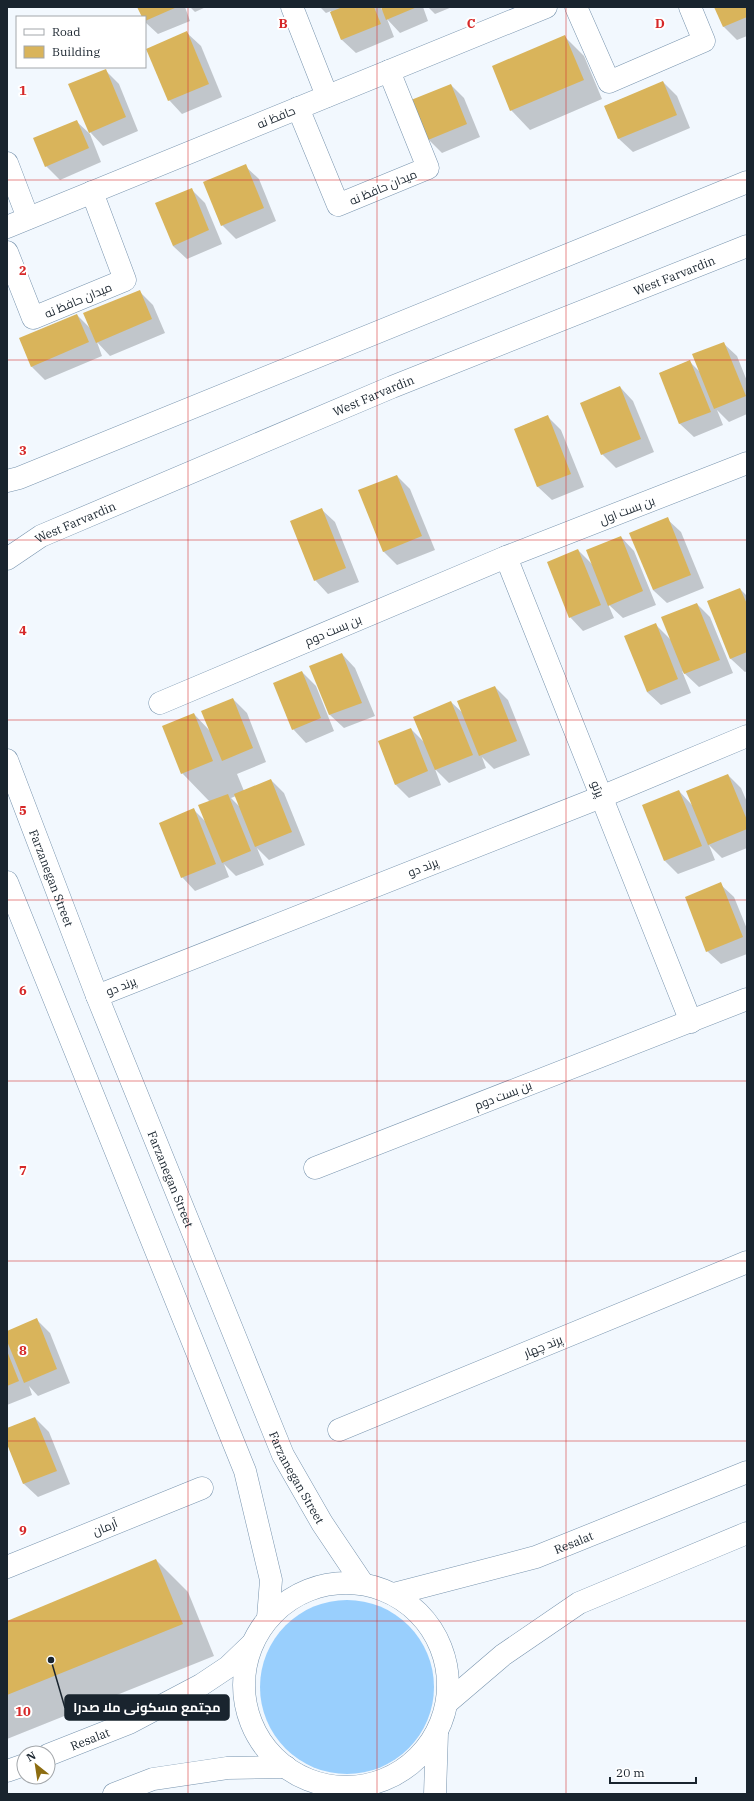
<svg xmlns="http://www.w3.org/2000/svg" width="754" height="1801" viewBox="0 0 754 1801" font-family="'IBM Plex Serif',Cairo,serif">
<rect width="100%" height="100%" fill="#f2f8fe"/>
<circle fill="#99cffd" cx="347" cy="1687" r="87"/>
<g fill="#0003" fill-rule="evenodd">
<polygon points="138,7 185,7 190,21 158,34 145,22 145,17 143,17"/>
<polygon points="190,7 206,7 195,12"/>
<polygon points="320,7 380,7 383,11 382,7 423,7 428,21 400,33 387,19 394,37 356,53 342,40 331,11 326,13"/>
<polygon points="428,7 452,7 435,14"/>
<polygon points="715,7 747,7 747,36 737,40 724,27"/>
<polygon points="187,33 201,46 222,97 182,114 169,100"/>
<polygon points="565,37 584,56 602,99 530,130 511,110"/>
<polygon points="105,70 119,84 138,131 103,146 90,132"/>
<polygon points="663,82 677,96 690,128 633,152 619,139 605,106"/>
<polygon points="451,85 464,98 480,137 442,153 429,140 412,101"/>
<polygon points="76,121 90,134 101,162 60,180 46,166"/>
<polygon points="245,166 259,179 276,221 236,239 222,225"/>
<polygon points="191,189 205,203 222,244 187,259 173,246"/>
<polygon points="139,291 153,305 165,333 110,356 97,342 102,356 45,380 32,367 20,339 77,315 90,328"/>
<polygon points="723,343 737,356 747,381 747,414 729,422 717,410 723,425 694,437 680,424 660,373 689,361 701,373"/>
<polygon points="620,387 633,401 654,452 616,468 602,454"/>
<polygon points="547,416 561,430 584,487 552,500 538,487 515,429"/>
<polygon points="397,476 410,489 435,550 397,565 383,551"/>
<polygon points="321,509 335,522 359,582 328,594 315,580"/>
<polygon points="667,519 681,532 704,588 667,603 653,590"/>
<polygon points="621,537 634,551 656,605 623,618 608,604 614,618 583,631 570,617 578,550 593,565"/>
<polygon points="740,589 747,596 747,671 745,672 731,659 708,601"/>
<polygon points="697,604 710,617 733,673 699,687 682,671 691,693 661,705 647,692 655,624 672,641"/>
<polygon points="342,654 355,668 375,716 344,728 330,715 311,667"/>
<polygon points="302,672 316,686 334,731 306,743 293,729"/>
<polygon points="495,687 508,700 530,755 494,769 482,757 486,768 449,783 435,769 441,785 409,798 396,785 379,742 411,729 425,743 451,702 464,714"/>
<path d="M233,699L247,713L266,762L237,774L244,791L271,780L284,793L305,845L269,860L257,848L264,865L236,876L224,864L229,877L195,891L182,877L194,810L206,822L210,802L182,773L194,714L210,731ZM236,796L240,807L231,798Z"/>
<polygon points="728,775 741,788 747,802 747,848 722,858 709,845 715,860 678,874 665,861 679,791 692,805"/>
<polygon points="720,884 734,897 747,929 747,954 721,964 707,951"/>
<polygon points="37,1320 50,1333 70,1383 38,1396 29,1386 32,1395 7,1405 7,1332"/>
<polygon points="35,1418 49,1432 70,1484 38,1497 24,1484 7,1442 7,1429"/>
<polygon points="156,1560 188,1592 214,1656 7,1739 7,1622"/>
</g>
<g fill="#d9b45b">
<polygon points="137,7 177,7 145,21 145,17 142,17"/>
<polygon points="343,7 374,7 381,24 341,40 330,12"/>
<polygon points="381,7 417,7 386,20"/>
<polygon points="714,7 747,7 747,17 723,27"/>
<polygon points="187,31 209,84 168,101 146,49"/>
<polygon points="565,35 584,80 510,111 492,66"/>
<polygon points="106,69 126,117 89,133 68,84"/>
<polygon points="663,81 677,115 618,139 604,106"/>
<polygon points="451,84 467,124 428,140 411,100"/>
<polygon points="77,120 89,148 45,167 33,138"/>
<polygon points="246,164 264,208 221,226 203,182"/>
<polygon points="192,188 209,230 173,246 155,203"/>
<polygon points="140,290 152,319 96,343 83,313"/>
<polygon points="77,314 89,342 31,367 19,338"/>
<polygon points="724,342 746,396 714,409 692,354"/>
<polygon points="690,360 711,412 679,424 659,373"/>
<polygon points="620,386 641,439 601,455 580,403"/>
<polygon points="548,415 571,474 537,487 514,429"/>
<polygon points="397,475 422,536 383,552 358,490"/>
<polygon points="322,508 346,568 314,581 290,521"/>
<polygon points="668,517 691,575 653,590 629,533"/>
<polygon points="621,536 643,591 608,606 586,550"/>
<polygon points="578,549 601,605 569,618 547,562"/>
<polygon points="740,588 747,604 747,652 730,659 707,601"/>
<polygon points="697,603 720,660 684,674 661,617"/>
<polygon points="656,623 678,679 647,692 624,636"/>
<polygon points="342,653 362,703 329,715 309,666"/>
<polygon points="302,671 321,718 292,730 273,683"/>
<polygon points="495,686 517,741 479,756 457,701"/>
<polygon points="233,698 253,748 222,761 201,711"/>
<polygon points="451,701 473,755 435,770 413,717"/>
<polygon points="194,713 213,761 181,774 162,726"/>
<polygon points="411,728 428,771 395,785 378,741"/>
<polygon points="728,774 747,820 747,829 708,845 686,791"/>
<polygon points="271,779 292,832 255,847 234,794"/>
<polygon points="679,790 702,846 664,861 642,805"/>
<polygon points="228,794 251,851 222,863 198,805"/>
<polygon points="194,808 216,864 181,878 159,823"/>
<polygon points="721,882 743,937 706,952 685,897"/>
<polygon points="37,1318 57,1369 24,1383 7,1341 7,1331"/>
<polygon points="7,1351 19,1381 7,1386"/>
<polygon points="35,1417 57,1471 23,1484 7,1444 7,1428"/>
<polygon points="156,1559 183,1624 7,1695 7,1621"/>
</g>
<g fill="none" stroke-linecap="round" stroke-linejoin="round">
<defs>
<g id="minor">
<polyline points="292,7 327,96"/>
<polyline points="576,7 609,82 704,41 690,7"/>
<polyline points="298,108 338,205 428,168 389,71"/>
<polyline points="7,163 28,218"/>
<polyline points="7,227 546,7"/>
<polyline points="7,252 33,318 125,280 92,192"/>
<polyline points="506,557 691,1022"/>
<polyline points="160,703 506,557 747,463"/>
<path id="s1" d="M7,760L97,996L283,1455L322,1523L363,1584"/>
<polyline points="7,882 245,1471 271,1580 268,1618"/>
<polyline points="97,996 601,797 747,736"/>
<polyline points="315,1168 747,999"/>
<polyline points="339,1430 747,1262"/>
<polyline points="7,1567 202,1488"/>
<circle cx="346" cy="1685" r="102"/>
<path id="s2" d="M394,1594L536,1557L747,1472"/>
<polyline points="448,1702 503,1655 579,1603 747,1533"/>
<path id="s3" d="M48,1755L129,1723L201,1685L228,1667L252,1644"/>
<polyline points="7,1771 24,1765"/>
<polyline points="114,1794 153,1779 227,1768 286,1767"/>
<polyline points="435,1794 437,1733"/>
</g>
<g id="major">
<polyline points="7,481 19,478 747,182"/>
<path id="s4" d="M7,559L41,536L392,387L747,246"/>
</g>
</defs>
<use href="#minor" stroke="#7894ae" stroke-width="23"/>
<use href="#major" stroke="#7894ae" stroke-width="23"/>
<use href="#minor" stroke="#fff" stroke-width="22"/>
<use href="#major" stroke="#fff" stroke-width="22"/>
</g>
<path fill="none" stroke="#d62828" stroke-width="1" stroke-opacity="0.55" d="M188,7V1794M377,7V1794M566,7V1794M7,180H747M7,360H747M7,540H747M7,720H747M7,900H747M7,1081H747M7,1261H747M7,1441H747M7,1621H747"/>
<g text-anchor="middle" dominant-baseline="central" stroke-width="4" stroke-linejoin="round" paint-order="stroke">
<g font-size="12" fill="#19242e" stroke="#fff">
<text transform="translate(276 117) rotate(-22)">حافظ نه</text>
<text transform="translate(383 187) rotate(-23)">میدان حافظ نه</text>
<text stroke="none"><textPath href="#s4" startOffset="726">West Farvardin</textPath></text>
<text transform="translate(78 300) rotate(-23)">میدان حافظ نه</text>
<text stroke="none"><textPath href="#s4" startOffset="402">West Farvardin</textPath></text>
<text transform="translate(627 510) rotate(-21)">بن بست اول</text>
<text stroke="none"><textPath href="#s4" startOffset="78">West Farvardin</textPath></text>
<text transform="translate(333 630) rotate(-23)">بن بست دوم</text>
<text transform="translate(598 789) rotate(68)">پرتو</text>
<text transform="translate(423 867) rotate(-22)">پرند دو</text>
<text stroke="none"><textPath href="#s1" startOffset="126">Farzanegan Street</textPath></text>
<text transform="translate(121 986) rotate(-22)">پرند دو</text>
<text transform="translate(503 1095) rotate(-21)">بن بست دوم</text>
<text stroke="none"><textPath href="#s1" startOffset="450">Farzanegan Street</textPath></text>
<text transform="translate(543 1346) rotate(-22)">پرند چهار</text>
<text stroke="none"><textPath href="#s1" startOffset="774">Farzanegan Street</textPath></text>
<text transform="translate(105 1527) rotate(-22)">آرمان</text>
<text stroke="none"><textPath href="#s2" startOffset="187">Resalat</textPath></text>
<text stroke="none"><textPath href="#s3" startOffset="45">Resalat</textPath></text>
</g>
</g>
<g font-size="13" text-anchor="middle" font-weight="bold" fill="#d62828" stroke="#fff" stroke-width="4" stroke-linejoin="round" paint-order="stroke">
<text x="283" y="28">B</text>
<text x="471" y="28">C</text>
<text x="660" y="28">D</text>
<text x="23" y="95">1</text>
<text x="23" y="275">2</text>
<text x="23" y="455">3</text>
<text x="23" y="635">4</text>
<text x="23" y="815">5</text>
<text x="23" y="995">6</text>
<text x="23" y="1175">7</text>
<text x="23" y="1355">8</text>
<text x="23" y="1535">9</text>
<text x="23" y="1716">10</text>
</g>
<path fill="none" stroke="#19242e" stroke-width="1.5" d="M51 1660L65 1708"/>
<circle fill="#19242e" stroke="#fff" stroke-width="1.5" cx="51" cy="1660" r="4"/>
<rect fill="#19242e" stroke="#19242e" stroke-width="1.5" x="65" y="1695" width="164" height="25" rx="4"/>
<g font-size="13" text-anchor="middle" font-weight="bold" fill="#fff">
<text x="147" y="1712">مجتمع مسکونی ملا صدرا</text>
</g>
<rect width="754" height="1801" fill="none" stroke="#19242e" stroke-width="16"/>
<rect x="16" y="16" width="130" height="52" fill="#ffffff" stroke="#a3a7ab"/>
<rect x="24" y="29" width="20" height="6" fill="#ffffff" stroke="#a3a7ab"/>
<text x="52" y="36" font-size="12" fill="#19242e">Road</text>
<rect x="24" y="46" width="20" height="12" fill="#d9b45b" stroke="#a3a7ab"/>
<text x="52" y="56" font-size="12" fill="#19242e">Building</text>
<g transform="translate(36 1765) rotate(330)"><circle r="19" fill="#ffffff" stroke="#a3a7ab"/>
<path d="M0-3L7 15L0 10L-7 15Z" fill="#8d6d11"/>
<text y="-6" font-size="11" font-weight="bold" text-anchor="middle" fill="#19242e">N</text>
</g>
<path d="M610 1777v6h86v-6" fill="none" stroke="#19242e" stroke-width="2"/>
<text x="616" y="1777" font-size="12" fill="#19242e" stroke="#ffffff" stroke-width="3" paint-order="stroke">20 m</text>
</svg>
